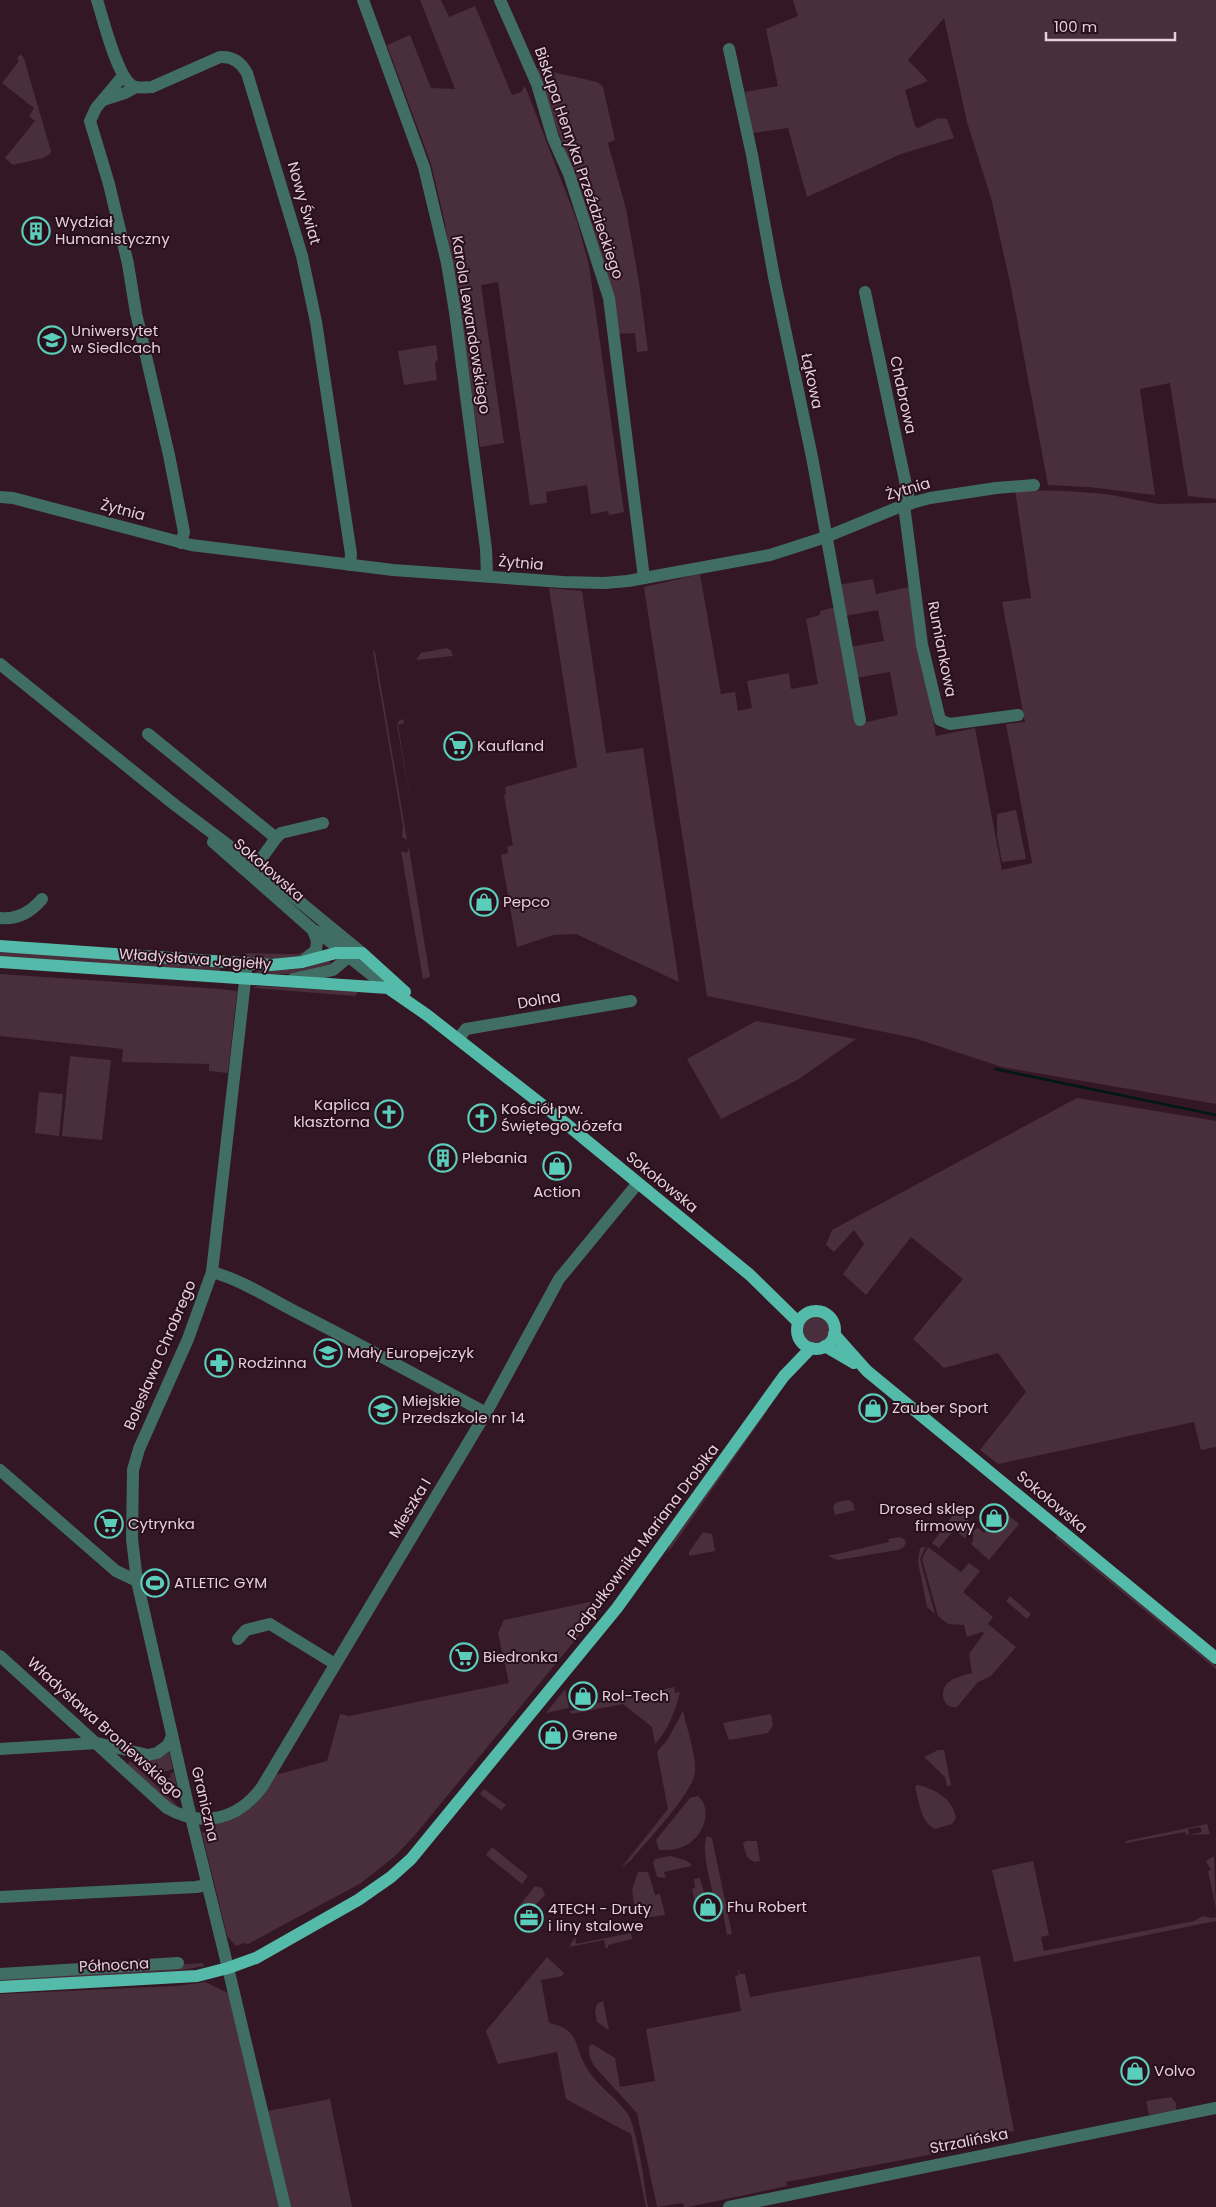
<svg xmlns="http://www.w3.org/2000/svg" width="1216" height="2207" viewBox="0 0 1216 2207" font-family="Poppins,sans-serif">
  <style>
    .green { fill: #492f3b }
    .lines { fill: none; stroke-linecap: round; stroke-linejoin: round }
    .stream { stroke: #001814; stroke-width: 2.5 }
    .minor { stroke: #406e65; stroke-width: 12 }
    .major { stroke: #54baa9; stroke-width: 12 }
    .labels { text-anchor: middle; stroke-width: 4; stroke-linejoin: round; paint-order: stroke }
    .street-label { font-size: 15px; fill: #e4d0d8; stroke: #290e1b }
    .poi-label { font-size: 15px; fill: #e4d0d8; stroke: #290e1b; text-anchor: start }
  </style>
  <rect width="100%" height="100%" fill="#341724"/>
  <!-- green -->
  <g class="green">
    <path d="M420,0H441L449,17L475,6L512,95L521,92L525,86L577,221L589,265L624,512L609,515L608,511L591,514L587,485L546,492L547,503L530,505L498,282L481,285L504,443L480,447L445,223L431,164L387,45L410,35L431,88L455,89Z"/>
    <path d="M793,0H1216V499L1188,496L1170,383L1140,389L1155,495L1088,487L1048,485L1010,282L991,198L967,122L944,18L908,60L928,81L905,90L915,126L918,128L938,118L947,119L954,138L901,154L807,197L788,128L753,133L745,92L778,86L766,29L798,16Z"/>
    <path d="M21,54L24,59L51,151L50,154L43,158L13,165L5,158L35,121L29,116L34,108L2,83L19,61L17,58Z"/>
    <path d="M535,68L597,82L603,87L615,140L608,143L626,209L639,282L648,351L637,352L635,333L616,334L581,194Z"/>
    <path d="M436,345L438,359L435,363L437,380L404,385L398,351Z"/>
    <path d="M1015,490L1067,491L1106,494L1158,504L1216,503V1104L1002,1067L914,1038L707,996L644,587L700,574L721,694L735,692L738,711L752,708L747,681L789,673L791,689L818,684L806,619L820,615V611L835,607L858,724L898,715L890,672L855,678L849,647L884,641L878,610L844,616L838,585L873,579L876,594L909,587L936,736L975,728L1002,870L1032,863L1006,724L1025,722L1002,602L1031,598Z"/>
    <path d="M549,588L582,591L606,753L643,748L679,982L576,934L554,935L517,947L501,855L508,853L507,847L513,845L504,795H506L505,787L577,767Z"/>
    <path d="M446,648L451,650L453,656L416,660L421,653Z"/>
    <path d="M373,651L375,652L407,840L402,837L403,826Z"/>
    <path d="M403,719L404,723L398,725L412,810L397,725L399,721Z"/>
    <path d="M1016,810L1026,859L1002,862L997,836V814Z"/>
    <path d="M409,848L430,977L423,979L401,851L407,853Z"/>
    <path d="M310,948L301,958L282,960L246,958L245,953L292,954H299Z"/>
    <path d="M0,951L220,967V972L0,957Z"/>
    <path d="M329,961L333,965L299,974H253L258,970L301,968Z"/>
    <path d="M0,974L220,989L237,991L228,1073L209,1071V1064L122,1062L123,1049L0,1036Z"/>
    <path d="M258,986L358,992L355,996L253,988Z"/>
    <path d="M756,1021L856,1039L799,1079L721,1119L687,1059Z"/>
    <path d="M70,1056L111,1060L102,1140L62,1136Z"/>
    <path d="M39,1092L63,1094L59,1136L35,1133Z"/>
    <path d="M1077,1098L1216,1121V1447L1201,1450L1194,1422L998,1464L980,1450L1026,1392L998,1353L944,1368L913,1339L963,1279L911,1237L866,1295L843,1274L864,1244L854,1230L834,1252L826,1245L832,1230Z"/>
    <circle cx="816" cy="1330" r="13"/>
    <path d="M766,1410H768L667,1554L670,1545Z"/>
    <path d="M849,1500L853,1503L855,1510L835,1515L833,1506L837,1502Z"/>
    <path d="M965,1505L970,1508L967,1536L965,1538L954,1530L939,1548L932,1543L960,1506Z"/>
    <path d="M1002,1510L1019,1524L989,1560L971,1544L973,1541V1531L978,1528L984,1533L989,1527L994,1531L1003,1521L997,1516Z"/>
    <path d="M703,1532L712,1534L715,1551L689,1556V1552Z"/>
    <path d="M1057,1535L1216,1666V1669L1055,1537Z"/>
    <path d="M899,1537L904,1539L906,1542L904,1547L898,1550L838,1560L828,1556L889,1542L888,1539Z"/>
    <path d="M926,1546L920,1559L935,1614L927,1607L918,1562L920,1548Z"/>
    <path d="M928,1547L961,1572L969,1563L980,1571L963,1592L993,1617L988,1624L1016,1647L991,1676L978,1682L957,1707C943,1710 938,1690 949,1682C955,1677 965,1675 972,1673L969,1654L984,1633L982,1632L967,1637L964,1625L948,1624L938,1616L922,1559Z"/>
    <path d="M1010,1596L1031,1614L1027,1619L1006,1601Z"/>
    <path d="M594,1601L604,1605L415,1835L395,1856L361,1883L248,1944L244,1943L236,1946L227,1936L202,1833L209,1828L210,1825C248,1815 255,1810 275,1775L327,1761L340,1714L349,1716L509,1683L498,1633L504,1620Z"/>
    <path d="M674,1687L675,1693L680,1692C675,1711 669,1729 655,1744L652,1727L623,1704L571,1714L570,1711L584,1708L583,1706Z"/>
    <path d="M565,1689L569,1708L546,1713Z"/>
    <path d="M683,1711C687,1730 696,1753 695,1772C693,1793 646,1842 631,1860L621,1868L668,1809L657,1752L668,1739Z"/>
    <path d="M771,1714L773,1725L768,1733L729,1740L723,1723Z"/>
    <path d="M938,1750H944L951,1785L947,1786L945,1777L924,1757Z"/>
    <path d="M169,1752L173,1769L160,1773L161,1776L155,1779L133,1758C145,1761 159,1759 169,1752Z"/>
    <path d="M130,1761L177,1805L170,1804L127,1765Z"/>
    <path d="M174,1772L177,1788L170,1793L157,1781L162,1778L164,1780L171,1777L170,1774Z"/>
    <path d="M918,1785C935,1789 953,1799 956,1818L952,1824L935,1829C920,1822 919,1800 915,1786Z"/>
    <path d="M484,1789L506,1805L501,1810L480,1794Z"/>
    <path d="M698,1796C715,1811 701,1841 682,1847C675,1850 666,1850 659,1850L656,1840L690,1798Z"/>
    <path d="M1207,1824L1210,1834L1190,1835L1202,1832L1200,1827L1188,1829L1189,1834L1186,1835L1185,1832L1126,1843V1841Z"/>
    <path d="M707,1836L712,1838L732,1934L727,1935L721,1901L715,1902C712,1888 700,1848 707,1836Z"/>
    <path d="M746,1841H757L760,1861L754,1862L747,1857L743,1844Z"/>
    <path d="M492,1847L528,1876L522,1884L486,1855Z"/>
    <path d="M670,1856L685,1860L691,1864V1866L664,1872L666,1878L657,1877L653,1862L655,1859Z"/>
    <path d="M1214,1856L1216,1909L1208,1871L1211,1870L1206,1861Z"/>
    <path d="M1033,1861L1049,1935L1041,1937L1044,1951L1194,1921L1203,1916L1211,1918L1216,1917V1921L1014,1962L992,1870Z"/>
    <path d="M638,1872H648L655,1895L660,1894L665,1915L644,1918L642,1912L635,1911L632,1890Z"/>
    <path d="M700,1878L707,1904L696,1906L692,1889L695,1888L694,1879Z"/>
    <path d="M535,1886L542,1888L545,1895L526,1915L520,1912L519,1906Z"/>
    <path d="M631,1933L632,1939L608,1945V1948H606L604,1940L569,1947L575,1937L576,1944Z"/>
    <path d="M980,1956L1014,2131L1006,2132L997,2142L786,2182L787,2186L688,2207H684L683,2203L657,2207L637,2113L595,2067C591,2061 587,2051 590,2045L592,2044L615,2058L620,2087L655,2081L646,2029L741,2011L735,1976L739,1975L738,1970H739L740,1974H745L750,1997Z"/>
    <path d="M547,1957L564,1973L562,1976L541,1980L549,2023C581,2030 573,2045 586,2067C596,2085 616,2097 627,2113C637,2126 645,2188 648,2207H646L631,2134L566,2099L557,2052L498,2064L486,2031Z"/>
    <path d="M203,1963L204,1966L183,1970L0,1983V1977Z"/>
    <path d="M205,1982L228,1993L281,2207H0V1994L176,1986Z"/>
    <path d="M603,2001L609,2030L597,2022L595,2011L597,2004Z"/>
    <path d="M1171,2097L1176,2103V2110L1149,2115L1146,2101Z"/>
    <path d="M330,2099L352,2207H291L268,2111Z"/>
  </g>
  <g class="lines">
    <!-- stream -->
    <path class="stream" d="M995,1069L1216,1115"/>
    <!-- minor -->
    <g class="minor">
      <path d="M97,0C103,18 117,78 133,86C139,89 146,87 152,87L220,57C232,56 241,62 247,73L302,256L316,322L351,554L350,565"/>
      <path d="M363,0L424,167L447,263L455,312L486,549L487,576"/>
      <path d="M500,0L537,84L553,138L569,174L609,298L644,578"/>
      <path d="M729,49L752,155L774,277L812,457L860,720"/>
      <path d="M122,77L96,108L90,121L109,184L128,264L136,313L169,455L184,532L181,543"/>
      <path d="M103,100L125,93L136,87"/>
      <path d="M865,292L910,504"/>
      <path d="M0,497L13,498L191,545L393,570L563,582L604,583L628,581L770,555L826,537L904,505L930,498L996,488L1034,485"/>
      <path d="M904,505L922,645L940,720L950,724L1018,715"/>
      <path d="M0,664L175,805L256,866L362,953"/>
      <path d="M148,734L276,838L256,866"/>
      <path d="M276,838L281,833L323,823"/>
      <path d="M213,842L313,930L318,932L388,988"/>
      <path d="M0,918C18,920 31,912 42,899"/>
      <path d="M302,962L316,950L317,941L313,930"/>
      <path d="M247,963L212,1272L188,1339L139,1449L133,1470L132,1539L137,1581L188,1805L228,1968L285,2207"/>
      <path d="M293,979L333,970L345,960L346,947"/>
      <path d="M458,1039L466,1029L631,1001"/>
      <path d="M212,1272C245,1281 273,1301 304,1316C365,1347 425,1380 486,1413"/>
      <path d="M0,1470L116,1571L137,1581"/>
      <path d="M238,1639L246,1630L270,1624L335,1664"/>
      <path d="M0,1656L167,1808C202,1828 238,1820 262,1787L486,1413L559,1279L638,1183"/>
      <path d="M0,1749L97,1743L148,1755L157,1753L168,1745L172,1736"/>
      <path d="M0,1897L196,1887L207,1885"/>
      <path d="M0,1974L178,1963"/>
      <path d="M729,2207L1216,2108"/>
    </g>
    <!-- major -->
    <g class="major">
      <path d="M0,946L271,965L302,962L336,953H362L405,992"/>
      <path d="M0,962L388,988L427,1015L559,1118L750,1275L798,1322"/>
      <circle cx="816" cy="1330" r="19"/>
      <path d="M834,1334L867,1371L1216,1658"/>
      <path d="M825,1346L854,1363"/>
      <path d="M0,1987L197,1976L228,1968L256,1958L358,1900L391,1877L411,1859L617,1608L784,1376L811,1348"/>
    </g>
  </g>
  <!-- icons -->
  <defs>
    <g id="building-ring" transform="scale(1.4375)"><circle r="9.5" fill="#290e1b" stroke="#5bcebb" stroke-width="1.5"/><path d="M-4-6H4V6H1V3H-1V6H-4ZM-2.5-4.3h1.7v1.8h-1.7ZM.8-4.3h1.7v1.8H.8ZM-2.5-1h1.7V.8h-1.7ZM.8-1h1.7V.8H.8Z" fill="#5bcebb"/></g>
    <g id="university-ring" transform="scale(1.4375)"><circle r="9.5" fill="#290e1b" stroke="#5bcebb" stroke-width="1.5"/><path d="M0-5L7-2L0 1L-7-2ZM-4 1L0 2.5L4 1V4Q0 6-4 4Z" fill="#5bcebb"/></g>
    <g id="supermarket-ring" transform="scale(1.4375)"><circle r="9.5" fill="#290e1b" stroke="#5bcebb" stroke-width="1.5"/><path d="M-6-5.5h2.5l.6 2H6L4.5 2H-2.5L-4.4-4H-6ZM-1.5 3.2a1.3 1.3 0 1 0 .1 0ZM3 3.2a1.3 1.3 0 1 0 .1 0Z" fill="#5bcebb"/></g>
    <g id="shop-ring" transform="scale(1.4375)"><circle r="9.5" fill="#290e1b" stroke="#5bcebb" stroke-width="1.5"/><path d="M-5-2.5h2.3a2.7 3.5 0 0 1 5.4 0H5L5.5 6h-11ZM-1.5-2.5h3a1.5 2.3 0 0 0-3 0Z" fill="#5bcebb"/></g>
    <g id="church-ring" transform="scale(1.4375)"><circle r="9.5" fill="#290e1b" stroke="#5bcebb" stroke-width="1.5"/><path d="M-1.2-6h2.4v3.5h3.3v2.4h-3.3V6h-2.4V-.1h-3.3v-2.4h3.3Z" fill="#5bcebb"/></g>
    <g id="school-ring" transform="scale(1.4375)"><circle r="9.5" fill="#290e1b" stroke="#5bcebb" stroke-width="1.5"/><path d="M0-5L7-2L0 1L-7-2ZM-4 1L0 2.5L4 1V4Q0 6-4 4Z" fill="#5bcebb"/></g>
    <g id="pharmacy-ring" transform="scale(1.4375)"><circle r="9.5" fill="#290e1b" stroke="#5bcebb" stroke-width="1.5"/><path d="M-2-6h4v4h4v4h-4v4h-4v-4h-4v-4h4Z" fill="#5bcebb"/></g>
    <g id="stadium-ring" transform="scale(1.4375)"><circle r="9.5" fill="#290e1b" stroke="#5bcebb" stroke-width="1.5"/><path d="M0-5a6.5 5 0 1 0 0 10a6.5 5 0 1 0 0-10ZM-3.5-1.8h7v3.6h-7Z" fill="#5bcebb"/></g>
    <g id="office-ring" transform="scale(1.4375)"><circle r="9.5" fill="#290e1b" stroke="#5bcebb" stroke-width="1.5"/><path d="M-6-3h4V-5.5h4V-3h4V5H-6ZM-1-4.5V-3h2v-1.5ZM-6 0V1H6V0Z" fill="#5bcebb"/></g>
  </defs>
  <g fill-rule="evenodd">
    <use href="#building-ring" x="36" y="231"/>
    <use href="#university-ring" x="52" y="340"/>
    <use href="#supermarket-ring" x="458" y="746"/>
    <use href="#shop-ring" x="484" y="902"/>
    <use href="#church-ring" x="389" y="1114"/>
    <use href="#church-ring" x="482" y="1118"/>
    <use href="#building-ring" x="443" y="1158"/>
    <use href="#shop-ring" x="557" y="1166"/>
    <use href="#school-ring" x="328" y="1353"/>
    <use href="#pharmacy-ring" x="219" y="1363"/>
    <use href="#shop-ring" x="873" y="1408"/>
    <use href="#school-ring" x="383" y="1410"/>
    <use href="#shop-ring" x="994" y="1518"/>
    <use href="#supermarket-ring" x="109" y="1524"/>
    <use href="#stadium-ring" x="155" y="1583"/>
    <use href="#supermarket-ring" x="464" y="1657"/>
    <use href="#shop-ring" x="583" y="1696"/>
    <use href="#shop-ring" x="553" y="1735"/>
    <use href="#shop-ring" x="708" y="1907"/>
    <use href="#office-ring" x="529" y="1918"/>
    <use href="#shop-ring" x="1135" y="2071"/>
  </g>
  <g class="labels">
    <!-- street labels -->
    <g class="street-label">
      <text transform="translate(579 163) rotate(71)" y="5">Biskupa Henryka Przeździeckiego</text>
      <text transform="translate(304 203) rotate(74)" y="5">Nowy Świat</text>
      <text transform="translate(471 325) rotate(81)" y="5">Karola Lewandowskiego</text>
      <text transform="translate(812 381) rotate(78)" y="5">Łąkowa</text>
      <text transform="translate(903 395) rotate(78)" y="5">Chabrowa</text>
      <text transform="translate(908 489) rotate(-16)" y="5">Żytnia</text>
      <text transform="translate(123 510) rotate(15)" y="5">Żytnia</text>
      <text transform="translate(521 563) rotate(5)" y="5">Żytnia</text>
      <text transform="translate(942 649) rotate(79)" y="5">Rumiankowa</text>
      <text transform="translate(269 870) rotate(41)" y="5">Sokołowska</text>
      <text transform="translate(195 959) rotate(4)" y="5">Władysława Jagiełły</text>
      <text transform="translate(539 1000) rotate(-10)" y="5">Dolna</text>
      <text transform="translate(662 1182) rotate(39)" y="5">Sokołowska</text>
      <text transform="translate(160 1355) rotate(-67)" y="5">Bolesława Chrobrego</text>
      <text transform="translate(1052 1502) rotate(40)" y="5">Sokołowska</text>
      <text transform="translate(410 1508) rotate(-59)" y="5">Mieszka I</text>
      <text transform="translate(643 1542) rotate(-53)" y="5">Podpułkownika Mariana Drobika</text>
      <text transform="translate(105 1728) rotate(42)" y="5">Władysława Broniewskiego</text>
      <text transform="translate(205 1804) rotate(77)" y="5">Graniczna</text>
      <text transform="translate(114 1965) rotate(-3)" y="5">Północna</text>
      <text transform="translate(969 2141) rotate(-11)" y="5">Strzalińska</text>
    </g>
    <!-- poi labels -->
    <g class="poi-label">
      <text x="55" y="227">Wydział<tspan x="55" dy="17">Humanistyczny</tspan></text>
      <text x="71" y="336">Uniwersytet<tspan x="71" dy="17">w Siedlcach</tspan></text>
      <text x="477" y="751">Kaufland</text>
      <text x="503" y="907">Pepco</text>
      <text x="370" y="1110" text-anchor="end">Kaplica<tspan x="370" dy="17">klasztorna</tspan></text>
      <text x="501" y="1114">Kościół pw.<tspan x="501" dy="17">Świętego Józefa</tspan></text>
      <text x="462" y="1163">Plebania</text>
      <text x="557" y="1197" text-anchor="middle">Action</text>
      <text x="347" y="1358">Mały Europejczyk</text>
      <text x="238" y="1368">Rodzinna</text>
      <text x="402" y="1406">Miejskie<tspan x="402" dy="17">Przedszkole nr 14</tspan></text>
      <text x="892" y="1413">Zauber Sport</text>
      <text x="975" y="1514" text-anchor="end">Drosed sklep<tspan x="975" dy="17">firmowy</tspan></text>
      <text x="128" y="1529">Cytrynka</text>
      <text x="174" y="1588">ATLETIC GYM</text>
      <text x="483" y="1662">Biedronka</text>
      <text x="602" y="1701">Rol-Tech</text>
      <text x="572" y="1740">Grene</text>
      <text x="727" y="1912">Fhu Robert</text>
      <text x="548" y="1914">4TECH - Druty<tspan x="548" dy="17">i liny stalowe</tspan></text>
      <text x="1154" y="2076">Volvo</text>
    </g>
  </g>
  <!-- scale -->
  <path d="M1046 32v8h129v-8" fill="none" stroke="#e4d0d8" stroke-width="2.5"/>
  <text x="1054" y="32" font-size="15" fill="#e4d0d8" stroke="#290e1b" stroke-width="4" paint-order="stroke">100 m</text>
</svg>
